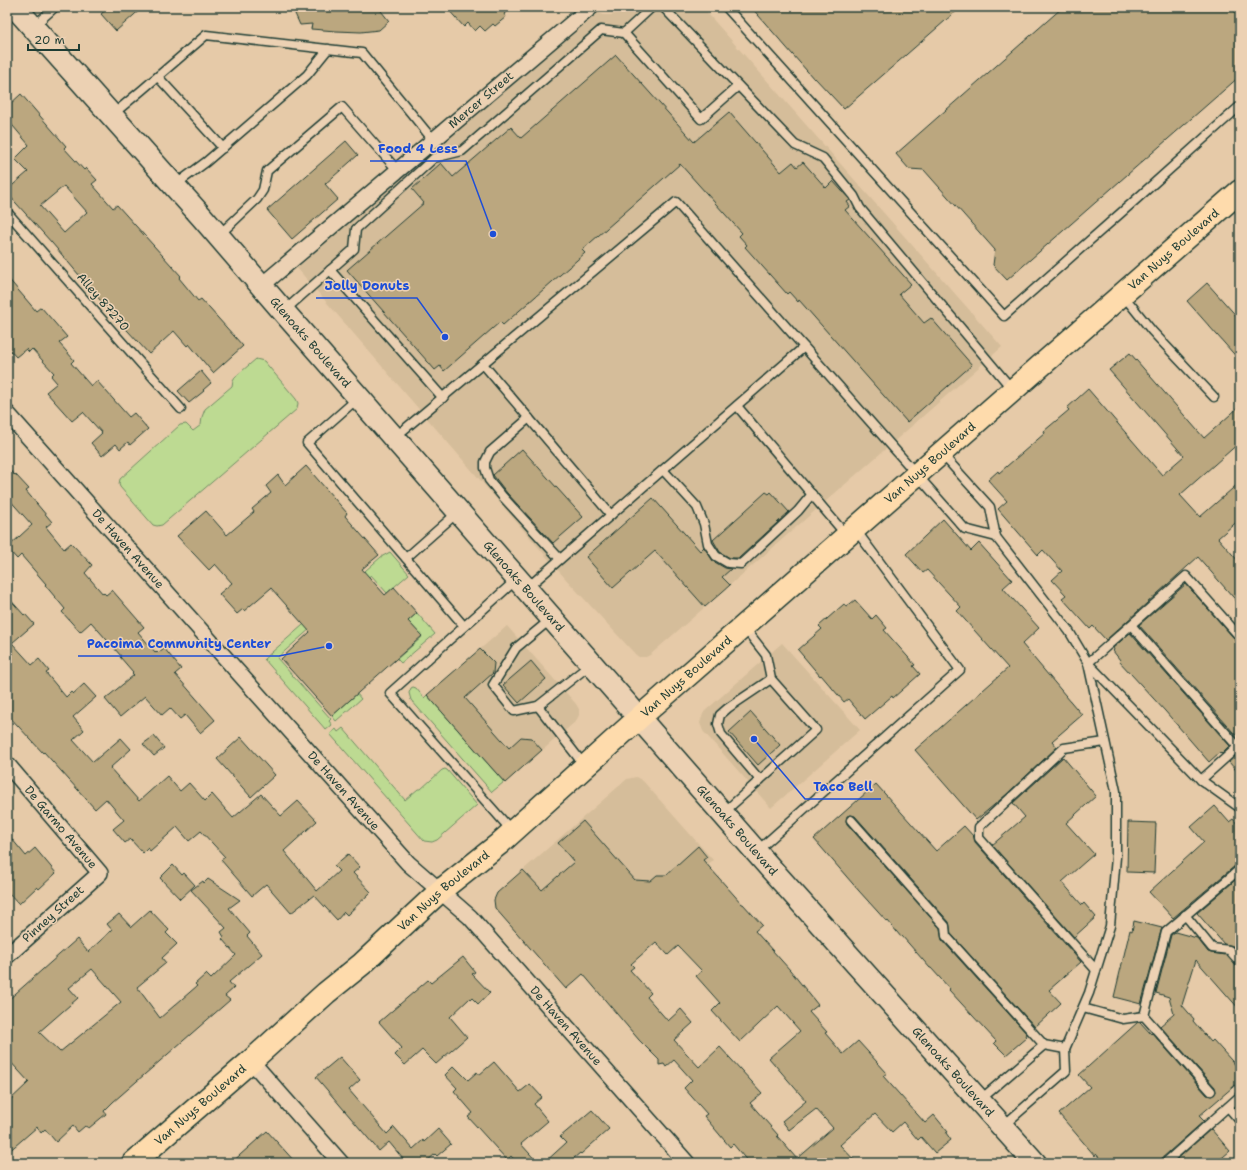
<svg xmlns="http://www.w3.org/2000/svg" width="1247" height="1170" viewBox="0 0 1247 1170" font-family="'Shantell Sans',sans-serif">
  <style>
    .built { fill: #d5bd9a }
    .green { fill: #bdda92; stroke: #6e8c63 }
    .building { fill: #bba77f; stroke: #1f3d34; fill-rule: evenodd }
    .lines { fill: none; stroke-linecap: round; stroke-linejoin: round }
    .lane-casing { stroke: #1f3d34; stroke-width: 11 }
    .street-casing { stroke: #1f3d34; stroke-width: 18 }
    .secondary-casing { stroke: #1f3d34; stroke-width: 25 }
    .primary-casing { stroke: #1f3d34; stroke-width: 25 }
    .lane { stroke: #ecd1b3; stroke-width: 8 }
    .street { stroke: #ecd1b3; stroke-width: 15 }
    .secondary { stroke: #ecd1b3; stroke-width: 22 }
    .primary { stroke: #fedbac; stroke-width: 22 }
    .labels { text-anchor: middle; stroke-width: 3; stroke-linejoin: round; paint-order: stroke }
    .street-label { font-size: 12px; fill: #1f3d34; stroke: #ecd1b3 }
    .leader { fill: none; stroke: #1d4ed8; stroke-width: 1.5 }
    .callout-dot { fill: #1d4ed8; stroke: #ecd1b3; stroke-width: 1.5 }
    .callout-label { font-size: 13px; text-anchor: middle; font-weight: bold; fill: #1d4ed8; stroke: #ecd1b3; stroke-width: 3; stroke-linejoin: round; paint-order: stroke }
  </style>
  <rect width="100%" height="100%" fill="#e6caa8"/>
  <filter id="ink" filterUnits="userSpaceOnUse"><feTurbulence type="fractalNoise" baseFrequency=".025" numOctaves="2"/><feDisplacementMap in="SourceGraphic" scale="8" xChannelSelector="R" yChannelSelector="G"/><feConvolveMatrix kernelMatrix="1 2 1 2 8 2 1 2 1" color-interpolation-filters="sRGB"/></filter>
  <g filter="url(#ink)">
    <!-- built -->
    <g class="built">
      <path d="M631,7H702L1002,347L650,655L646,657H639L636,655L564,577L297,268L592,10L604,15H611L624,12Z"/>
      <path d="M507,626L576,704L579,709V715L576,721L505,783L427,695Z"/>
      <path d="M782,643L860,730L771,808L703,731L700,723L703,714L705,711Z"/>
      <path d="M636,777L643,781L713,860L601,958L523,870L627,779Z"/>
    </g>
    <!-- green -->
    <g class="green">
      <path d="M256,359L264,361L296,399L298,403L297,409L162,525L157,526L153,525L120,487L119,484L120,479L180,425L186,424L193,431L201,425L202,417L205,409L232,386L233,380L235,377Z"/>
      <path d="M390,552L409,574L387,593L371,575L277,658L331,719L329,721L332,725L326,730L264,659L381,557Z"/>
      <path d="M417,613L435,634L401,663L397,659L422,637L408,621Z"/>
      <path d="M413,687L416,688L424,698L427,695L504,782L492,792L411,700L409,693L411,688Z"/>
      <path d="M357,694L361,699L336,721L332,716Z"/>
      <path d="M343,728L405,800L418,789H421L442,770L445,769L447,770L477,805L437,840L432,842L424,841L330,734L336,729L338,732Z"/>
    </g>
    <!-- building -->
    <g class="building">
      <path d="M109,7H143L116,31L101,14Z"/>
      <path d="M292,7H378L389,21L379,30L361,32L336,31L311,29L312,24L300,25Z"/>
      <path d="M446,7H512L504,14L506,17L495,26L493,24L485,31L480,26L475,31L468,23L464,27Z"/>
      <path d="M751,7H961L844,109L815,78L814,79Z"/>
      <path d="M1063,7H1233L1240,15V76L1007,280L993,265L995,250L924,170L909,169L896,154Z"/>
      <path d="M616,55L694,142L729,112L781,172L793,162L797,167L803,162L826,188L833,181L850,200L847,202L850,206L845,210L911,284L899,294L924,323L931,318L972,365L907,422L799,300L798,302L789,292L787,294L745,247L747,245L739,236L742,233L680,164L582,250L585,253L503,325L500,322L444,371L440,366L435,370L347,270L424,203L412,189L441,163L453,177L511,127L521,138Z"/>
      <path d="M21,94L66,146L64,148L84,170L86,168L97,180L92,184L113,208L117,205L181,276L179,278L198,301L201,299L243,346L213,373L189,344L187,346L174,331L149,354L106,307L52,243L7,193V190L28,172L15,159L29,145L7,119V107ZM64,186L87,212L64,233L40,206Z"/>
      <path d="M346,141L358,155L325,184L338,199L292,239L267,210Z"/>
      <path d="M7,277L36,311L41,307L67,337L59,343L74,360L71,363L91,386L97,381L129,417L134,413L148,429L130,445L128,442L120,449L116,444L102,456L91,443L102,433L83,412L72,421L46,392L57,383L51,376L54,373L32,349L29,352L26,349L16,357L7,347Z"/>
      <path d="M1207,283L1240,320V361L1187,301Z"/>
      <path d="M1130,353L1204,438L1240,406V442L1180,495L1200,517L1240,482V519L1218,538L1240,563V605L1198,557L1106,640L1093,626L1090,629L1062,598L1066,595L1052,580L1062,571L1043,550L1038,555L998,509L1007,501L988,480L998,471L999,473L1045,433L1044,431L1069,410L1067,408L1088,389L1162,475L1184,456L1109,370Z"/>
      <path d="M201,371L211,383L203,390L204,391L189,403L178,391Z"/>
      <path d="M522,449L583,517L553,543L507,493L493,475Z"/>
      <path d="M306,466L347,513L345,516L379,555L362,569L385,595L394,587L417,613L408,621L422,636L332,716L281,659L310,632L271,588L244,611L243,609L237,614L219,594L232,583L215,564L209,570L177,536L206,511L227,535L254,512L252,509L271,493L266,486L278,475L285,485Z"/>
      <path d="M7,467L14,475L15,474L29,489L26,491L52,522L46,527L64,549L71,543L92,565L85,573L103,594L104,593L106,595L112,590L144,627L138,632L155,652L156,651L158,653L164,648L181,669L175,674L215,720L200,733L185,715L180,719L170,708L162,715L145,696L120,717L105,699L134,675L132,673L133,672L120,657L121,656L91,622L80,632L62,612L65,609L45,585L46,584L21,555L17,559L7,548L32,525L7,497Z"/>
      <path d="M766,492L769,494L771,492L789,512L739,558H730L720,552L713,540Z"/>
      <path d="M653,498L700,551L704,547L713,561L725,568L731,569L722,577L730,585L705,607L655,551L613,588L586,557Z"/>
      <path d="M943,519L971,551L979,543L1012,580L1003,588L1039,628L1022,644L1082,715L1052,741L1057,747L1006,795L976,820L915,750L1008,668L957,611L961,607L927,570L923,573L906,554Z"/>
      <path d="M1186,584L1240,645V740L1139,625Z"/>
      <path d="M7,596L24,615L25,614L34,624L12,643L32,665L39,659L49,671L46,673L66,697L71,692L73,694L84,684L96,697L73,717L84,730L73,740L93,762L121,738L131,749L110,768L139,801L167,776L180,791L189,783L205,801L212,794L233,818L261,794L281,816L298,801L317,821L284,851L317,891L339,871L334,866L348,854L360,867L353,873L371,892L347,915L344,912L337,920L314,895L291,913L266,884L252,896L221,860L225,857L201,831L189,841L177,827L150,851L148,848L143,853L130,839L125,843L113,829L124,820L106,799L95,809L44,752L43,753L7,714Z"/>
      <path d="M855,600L872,619L876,615L887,628L884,630L915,665L913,666L920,674L893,698L892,696L865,719L848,699L844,702L821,675L820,676L798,650L822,629L819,626L844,604L846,607Z"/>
      <path d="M1130,633L1230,746L1222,754L1220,752L1209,762L1165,711L1119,661L1120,660L1113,651L1114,650L1113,648Z"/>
      <path d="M480,649L494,663L493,673L465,698L509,748L521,737L531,738L542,750L505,783L427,695Z"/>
      <path d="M531,661L546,679L519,703L503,685Z"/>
      <path d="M751,712L780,745L758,765L729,732Z"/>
      <path d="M154,736L164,748L154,756L143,744Z"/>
      <path d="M241,737L275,775L251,797L217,759Z"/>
      <path d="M1240,752V775L1229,762Z"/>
      <path d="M1063,757L1096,796L1066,823L1094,854L1062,882L1082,905L1084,903L1096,917L1074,937L992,845L1025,817L1013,803Z"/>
      <path d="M876,784L936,851L964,826L974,837L975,842L1081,962L1049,990L1061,1003L1035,1027L951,934L949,922L855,816L850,815L847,816L846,821L847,824L940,928L942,940L1027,1034L1026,1036L1027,1037L1006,1055L994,1043L996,1041L949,990L950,989L931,968H930L902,936L901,937L888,921L887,922L859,891L814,839Z"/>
      <path d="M1215,806L1229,822L1233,819L1240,827V864L1236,865L1173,918L1149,892L1204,842L1191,827Z"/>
      <path d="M583,821L635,880L650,881L657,875H666L698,846L707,857L703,860L742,904H743L762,925L755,931L790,970L818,1005L809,1012L827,1032L825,1033L843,1054L858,1041L887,1073L883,1076L925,1123L934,1115L948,1132L946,1133L951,1140L935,1153L921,1137L918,1140L903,1122L892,1132L875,1114L840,1145L857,1163H749L733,1144L730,1147L704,1116L707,1114L684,1088L692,1080L674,1060L666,1067L664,1064L659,1065V1060L639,1040L583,974L566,989L495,908L494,900L497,893L523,870L542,890L574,862L558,843ZM656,942L668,955L678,946L702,971L696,976L720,1003L712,1011L740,1042L778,1006L800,1031L769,1058L806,1101L782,1121L789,1130L816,1109L833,1128L797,1159L777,1136L778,1135L750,1103L762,1093L720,1047L699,1067L674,1040L693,1023L681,1009L668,1021L647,997L651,993L630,970L634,967L631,964Z"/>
      <path d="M1128,822L1156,823L1154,873L1127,872Z"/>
      <path d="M7,833L26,856L35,848L56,873L39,889L37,887L19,904L7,891Z"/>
      <path d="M173,865L182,875L184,873L195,885L180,899L160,878Z"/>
      <path d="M1240,876V954L1233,946L1224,944L1197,913Z"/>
      <path d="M208,879L240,900L229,908L250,933L247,936L262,954L229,982L234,988L225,996L230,1000L113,1102L104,1111L106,1114L89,1128L85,1126L78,1132L73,1126L56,1142L45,1129L41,1133L37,1127L7,1153V1103L29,1082L7,1058V1001L77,939L88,952L112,930L107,924L119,914L131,927L150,910L169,930L166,933L177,944L162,958L166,963L137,987L160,1018L197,986L195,984L206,974L211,979L236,955L222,939L224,937L221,932L226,928L191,890L203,881L204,883ZM92,969L121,1002L60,1052L39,1032L78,998L69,988Z"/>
      <path d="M1134,921L1162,928L1161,931L1141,1004L1114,997L1130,930L1132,931Z"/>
      <path d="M1175,932L1197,938L1208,952L1211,953L1226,955L1236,966L1240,967V1010L1196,960L1182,1005L1194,1019L1193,1021L1211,1042L1213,1040L1240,1070V1081L1199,1116L1204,1121L1161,1159L1160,1163H1104L1096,1154L1095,1156L1059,1114L1090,1087L1079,1075L1138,1022H1140L1151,1034L1152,1033L1207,1095L1212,1096L1216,1092L1215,1087L1160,1026L1174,1014L1169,997L1156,993L1171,935Z"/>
      <path d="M463,957L475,972L472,974L490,993L478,1004L472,998L471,999L470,998L450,1017L467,1037L436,1064L422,1050L405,1065L395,1055L402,1048L379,1022L428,980L431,983Z"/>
      <path d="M340,1057L360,1080L349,1090L387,1134L394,1127L413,1149L423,1140L424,1142L438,1129L451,1144L437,1156L435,1154L425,1163H398L403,1159L389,1142L379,1151L316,1077Z"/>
      <path d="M494,1062L520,1092L530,1084L542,1097L534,1104L548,1121L521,1144L538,1163H517L511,1156L507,1160L468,1117L473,1113L454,1091L457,1088L445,1075L454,1066L468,1080L477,1072L479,1075Z"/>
      <path d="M592,1110L609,1129L581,1154L580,1153L568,1163H544L566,1143L560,1137Z"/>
      <path d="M1211,1129L1230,1151L1216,1163H1173Z"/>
      <path d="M267,1131L296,1163H231Z"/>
    </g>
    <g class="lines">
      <!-- lane casing -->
      <g class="lane-casing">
        <g id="lane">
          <path d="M663,7L795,145L823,158L854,196L860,208L1012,389"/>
          <path d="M726,7L1004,316L1131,204L1240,106"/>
          <path d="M34,26L55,7"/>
          <path d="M624,33L701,119L738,86"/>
          <path d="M158,77L223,148"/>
          <path d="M112,115L142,90L206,35L362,53L433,140"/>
          <path d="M175,185L206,162L307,75L328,49"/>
          <path d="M7,212L181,409"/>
          <path d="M218,236L257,199L263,190L267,171L342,107L398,171"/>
          <path d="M330,270L443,398"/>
          <path d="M1123,295L1152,331L1214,397"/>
          <path d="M284,311L354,249L356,229L434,158L462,151L601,30L624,33L652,7"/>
          <path d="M483,364L611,515"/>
          <path d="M358,398L307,443L464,626"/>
          <path d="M737,406L846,535"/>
          <path d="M529,418L490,452L485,462V468L489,480L503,497L560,559"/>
          <path d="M394,438L676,202L965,529L996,537"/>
          <path d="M942,454L990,507L996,537L1069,631L1088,663L1201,780L1240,808"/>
          <path d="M663,470L697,507L704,524L708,544L716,556L728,563L741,564L798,511L812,494"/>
          <path d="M406,558L458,512"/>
          <path d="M527,588L804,347"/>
          <path d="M551,619L516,648L493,685L514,711L538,706L591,664"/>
          <path d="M1131,625L1238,747"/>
          <path d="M1088,663L1186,576L1240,637"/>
          <path d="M538,706L584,765"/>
          <path d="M760,780L721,734L718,724L720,715L728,708L771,679"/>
          <path d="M1201,780L1240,745"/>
          <path d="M723,813L816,730L771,679L766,655L744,627"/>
          <path d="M851,820L945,926L946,936L1044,1045L1065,1049"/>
          <path d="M512,831L390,693L517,579"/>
          <path d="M756,852L960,670L855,529"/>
          <path d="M1185,915L1212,948L1229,950L1240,962"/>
          <path d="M1096,970L979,838V827L1064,748L1105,742"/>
          <path d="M1083,1008L1123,1019L1144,1016L1211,1091"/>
          <path d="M1144,1016L1166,932L1240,869"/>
          <path d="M980,1100L1044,1045"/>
          <path d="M1228,1107L1240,1121"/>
          <path d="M1003,1126L1066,1071L1065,1049L1089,993L1110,926L1116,857V791L1088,663"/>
          <path d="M1165,1163L1240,1096"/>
        </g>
      </g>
      <!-- street casing -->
      <g class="street-casing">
        <g id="street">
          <path id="s1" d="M261,286L591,7"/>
          <path id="s2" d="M7,413L408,863L470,917L687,1163"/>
          <path id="s3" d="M7,764L100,873L7,956"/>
          <path d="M251,1061L341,1163"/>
        </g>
      </g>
      <!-- secondary casing -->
      <g class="secondary-casing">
        <g id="secondary">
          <path id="s4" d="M15,7L202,217L283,311L772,870L1035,1163"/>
        </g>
      </g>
      <!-- primary casing -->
      <g class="primary-casing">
        <g id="primary">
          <path id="s5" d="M133,1163L251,1061L326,993L362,964L440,891L499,844L639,718L1240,191"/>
        </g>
      </g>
      <!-- lane -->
      <use href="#lane" class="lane"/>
      <!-- street -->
      <use href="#street" class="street"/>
      <!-- secondary -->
      <use href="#secondary" class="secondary"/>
      <!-- primary -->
      <use href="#primary" class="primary"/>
    </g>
  </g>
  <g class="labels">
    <!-- street labels -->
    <g class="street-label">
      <text dy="4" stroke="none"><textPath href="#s1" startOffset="288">Mercer Street</textPath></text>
      <text dy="4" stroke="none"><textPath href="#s5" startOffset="1385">Van Nuys Boulevard</textPath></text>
      <text transform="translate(103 302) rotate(49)" y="4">Alley 87270</text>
      <text dy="4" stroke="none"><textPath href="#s4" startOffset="447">Glenoaks Boulevard</textPath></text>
      <text dy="4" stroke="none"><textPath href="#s5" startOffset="1061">Van Nuys Boulevard</textPath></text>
      <text dy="4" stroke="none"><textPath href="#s2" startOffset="182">De Haven Avenue</textPath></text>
      <text dy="4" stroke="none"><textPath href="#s4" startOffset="771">Glenoaks Boulevard</textPath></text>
      <text dy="4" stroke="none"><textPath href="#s5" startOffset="737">Van Nuys Boulevard</textPath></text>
      <text dy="4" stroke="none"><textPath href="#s2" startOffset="506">De Haven Avenue</textPath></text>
      <text dy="4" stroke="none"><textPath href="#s3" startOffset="83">De Garmo Avenue</textPath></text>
      <text dy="4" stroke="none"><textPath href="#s4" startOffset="1095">Glenoaks Boulevard</textPath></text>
      <text dy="4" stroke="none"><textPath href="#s5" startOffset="413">Van Nuys Boulevard</textPath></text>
      <text transform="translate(53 914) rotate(-42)" y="4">Pinney Street</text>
      <text dy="4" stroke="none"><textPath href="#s2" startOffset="830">De Haven Avenue</textPath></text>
      <text dy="4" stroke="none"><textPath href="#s4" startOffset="1419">Glenoaks Boulevard</textPath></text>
      <text dy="4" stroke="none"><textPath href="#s5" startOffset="89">Van Nuys Boulevard</textPath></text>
    </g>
  </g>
  <!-- callouts -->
  <path class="leader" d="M493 234L466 161H370M445 337L417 298H316M329 646L279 656H78M754 739L805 799H881"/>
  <g class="callout-dot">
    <circle cx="493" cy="234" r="4"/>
    <circle cx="445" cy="337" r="4"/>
    <circle cx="329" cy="646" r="4"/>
    <circle cx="754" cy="739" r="4"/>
  </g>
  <g class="callout-label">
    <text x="418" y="153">Food 4 Less</text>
    <text x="367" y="290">Jolly Donuts</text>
    <text x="179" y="648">Pacoima Community Center</text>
    <text x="843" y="791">Taco Bell</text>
  </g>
  <!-- margin -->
  <rect width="1247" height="1170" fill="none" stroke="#ecd1b3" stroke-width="24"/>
  <rect x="12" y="12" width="1223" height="1146" fill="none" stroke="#1f3d34" stroke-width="1.5" filter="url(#ink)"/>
  <!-- scale -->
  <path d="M28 44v6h51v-6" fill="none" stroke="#1f3d34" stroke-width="2"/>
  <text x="34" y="44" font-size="12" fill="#1f3d34" stroke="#ecd1b3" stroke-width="3" paint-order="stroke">20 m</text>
</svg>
